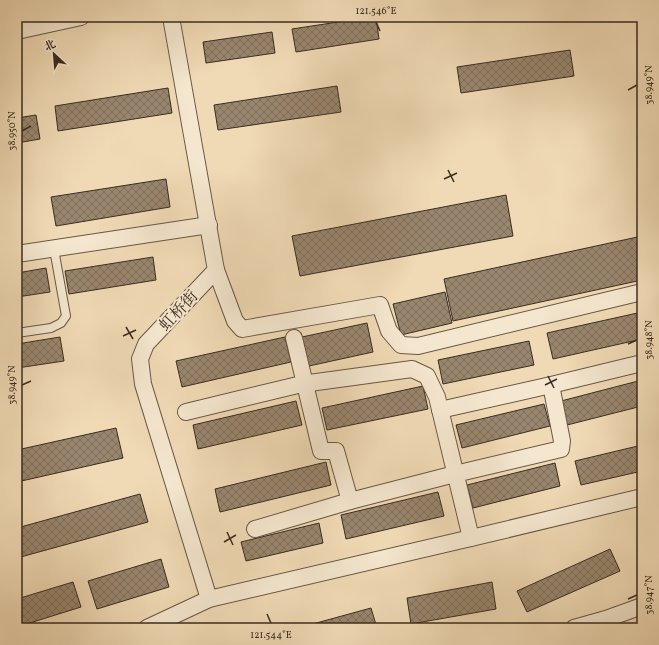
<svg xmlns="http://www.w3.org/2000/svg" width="659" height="645" viewBox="0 0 659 645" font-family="Vollkorn,'Noto Serif SC',serif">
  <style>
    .building { fill: url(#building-cross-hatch); stroke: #3a2c21 }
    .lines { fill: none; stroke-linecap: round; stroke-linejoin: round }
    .service-casing { stroke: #685846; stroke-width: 10 }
    .minor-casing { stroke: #685846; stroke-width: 18 }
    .service { stroke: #f5e7cf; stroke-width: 8 }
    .minor { stroke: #f5e7cf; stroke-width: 16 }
    .ticks { fill: none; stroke: #3a2c21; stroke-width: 1.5 }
    .labels { text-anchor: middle; stroke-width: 4; stroke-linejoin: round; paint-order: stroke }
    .street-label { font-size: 16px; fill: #3a2c21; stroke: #f5e7cf }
    .neatline { fill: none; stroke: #3a2c21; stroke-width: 1.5 }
    .ticks-label { font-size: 10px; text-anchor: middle; fill: #3a2c21 }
  </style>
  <defs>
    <pattern id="building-cross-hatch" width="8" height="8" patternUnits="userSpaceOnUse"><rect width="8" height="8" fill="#99866e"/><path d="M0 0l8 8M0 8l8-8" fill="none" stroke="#7e6e5a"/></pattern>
  </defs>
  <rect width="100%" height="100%" fill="#f0dab5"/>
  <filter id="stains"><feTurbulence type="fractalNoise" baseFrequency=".005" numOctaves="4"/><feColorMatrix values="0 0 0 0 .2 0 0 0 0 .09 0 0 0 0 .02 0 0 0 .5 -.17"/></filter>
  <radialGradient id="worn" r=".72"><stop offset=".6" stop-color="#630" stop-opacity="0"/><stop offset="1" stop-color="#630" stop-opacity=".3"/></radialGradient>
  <!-- building -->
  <g class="building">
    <path d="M371,17H376L379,39L296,52L292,29Z"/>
    <path d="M272,32L275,53L206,63L203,42Z"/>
    <path d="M570,50L574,76L461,93L457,67Z"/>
    <path d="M337,86L341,112L218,130L214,105Z"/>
    <path d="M168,88L172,113L58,131L55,106Z"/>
    <path d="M36,115L40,139L17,143V118Z"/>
    <path d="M166,179L170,207L56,226L51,197Z"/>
    <path d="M506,195L513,236L300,276L292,236Z"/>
    <path d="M642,236V280L453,321L444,279Z"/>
    <path d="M153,257L156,280L69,294L65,271Z"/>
    <path d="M46,268L50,292L17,297V273Z"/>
    <path d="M445,292L452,323L401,335L393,304Z"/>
    <path d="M642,312V339L553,359L547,333Z"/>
    <path d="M367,323L373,352L309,366L302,337Z"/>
    <path d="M60,337L64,361L17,368V344Z"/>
    <path d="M285,337L291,362L182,387L176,361Z"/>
    <path d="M529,341L534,365L443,384L438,360Z"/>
    <path d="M642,380V406L567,425L561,401Z"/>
    <path d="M423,386L428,409L327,430L322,408Z"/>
    <path d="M296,401L302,425L198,449L193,425Z"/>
    <path d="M544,404L550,426L462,448L456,425Z"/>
    <path d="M116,428L123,458L17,482V450Z"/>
    <path d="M642,445V471L581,485L575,461Z"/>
    <path d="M326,462L331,485L220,512L215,489Z"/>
    <path d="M555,463L560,486L473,508L467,485Z"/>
    <path d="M438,492L444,516L346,539L341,515Z"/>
    <path d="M140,494L148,522L17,558V528Z"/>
    <path d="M319,523L323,543L246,561L241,542Z"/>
    <path d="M610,549L620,571L527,612L517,591Z"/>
    <path d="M642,556V569L637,558Z"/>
    <path d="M161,559L169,587L97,609L88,581Z"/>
    <path d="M73,582L81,607L17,627V599Z"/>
    <path d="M492,582L496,609L411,624L407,598Z"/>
    <path d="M371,608L377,628H298Z"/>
  </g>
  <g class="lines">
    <!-- service casing -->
    <g class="service-casing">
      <path id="service" d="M17,333L51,328L61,323L66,316L54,249"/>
    </g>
    <!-- minor casing -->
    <g class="minor-casing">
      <g id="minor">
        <path d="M171,17L216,270L146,344L140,359L143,384L209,599"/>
        <path d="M17,31L81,17"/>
        <path d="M17,254L209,225"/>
        <path d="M216,270L235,321L242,329L380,305L389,331L401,345L418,346L642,292"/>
        <path d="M294,338L321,451H336L350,501"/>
        <path d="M440,410L551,385L642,363"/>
        <path d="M186,412L302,384L412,369L427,376L437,397L471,538"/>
        <path d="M255,529L350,501L455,474L561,449L562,441L551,385"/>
        <path d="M147,628L209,599L471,538L642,497"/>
        <path d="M574,628L606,619L642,606"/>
      </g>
    </g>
    <!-- service -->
    <use href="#service" class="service"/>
    <!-- minor -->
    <use href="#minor" class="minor"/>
  </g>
  <!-- ticks -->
  <path class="ticks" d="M376,22L380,31M628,90L637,85M22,131L31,126M448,170L454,182M444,179L457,173M126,327L133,339M123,336L136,330M628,344L637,340M548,376L554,388M22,385L31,381M545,385L557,379M227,532L233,545M224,542L236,535M628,599L637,595M267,614L271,623"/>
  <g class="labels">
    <!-- street labels -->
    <g class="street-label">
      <text transform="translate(178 310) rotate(-47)" y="6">虹桥街</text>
    </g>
  </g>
  <!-- margin -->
  <rect width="659" height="645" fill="none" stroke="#f0dab5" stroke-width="44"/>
  <!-- north arrow -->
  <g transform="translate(54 54) rotate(334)" stroke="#f5e7cf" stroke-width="3" paint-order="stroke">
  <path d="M0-3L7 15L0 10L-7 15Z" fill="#3a2c21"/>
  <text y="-6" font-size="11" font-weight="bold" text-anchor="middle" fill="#3a2c21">北</text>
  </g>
  <rect x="22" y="22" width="615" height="601" class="neatline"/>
  <g class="ticks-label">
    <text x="376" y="14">121.546°E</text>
    <text transform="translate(648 85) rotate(-90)" y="4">38.949°N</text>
    <text transform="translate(11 131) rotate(-90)" y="4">38.950°N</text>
    <text transform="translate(648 340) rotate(-90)" y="4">38.948°N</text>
    <text transform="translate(11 385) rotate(-90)" y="4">38.949°N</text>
    <text transform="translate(648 595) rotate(-90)" y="4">38.947°N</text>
    <text x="271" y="638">121.544°E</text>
  </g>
  <rect width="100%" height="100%" filter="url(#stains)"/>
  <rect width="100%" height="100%" fill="url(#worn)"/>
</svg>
